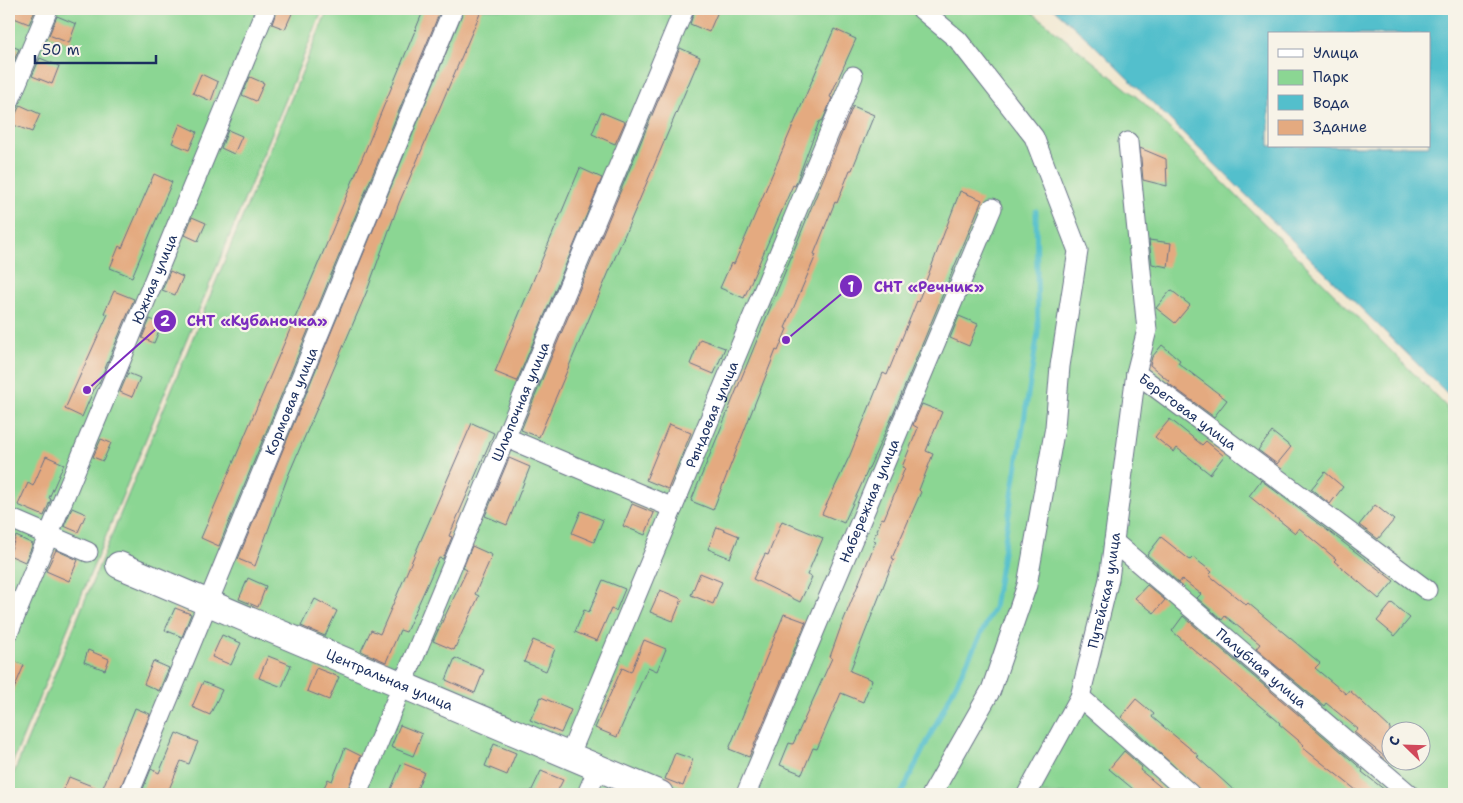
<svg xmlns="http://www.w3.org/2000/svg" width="1463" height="803" viewBox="0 0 1463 803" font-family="'Shantell Sans',sans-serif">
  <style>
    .green { fill: #8bd693; stroke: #538278; fill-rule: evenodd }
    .water { fill: #53bfcc; stroke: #377795; fill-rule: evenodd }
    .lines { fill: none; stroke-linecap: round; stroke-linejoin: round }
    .stream { stroke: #53bfcc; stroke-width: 5 }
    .building { fill: #e4aa80 }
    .street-casing { stroke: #666f86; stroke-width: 21 }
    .secondary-casing { stroke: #666f86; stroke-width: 28 }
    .street { stroke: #fff; stroke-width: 19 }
    .secondary { stroke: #fff; stroke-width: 26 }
    .labels { text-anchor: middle; stroke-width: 4.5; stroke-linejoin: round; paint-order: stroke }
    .street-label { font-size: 14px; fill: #1b2f5e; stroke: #f7f3e8 }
    .leader { fill: none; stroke: #7b2cbf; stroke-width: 2 }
    .callout-dot { fill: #7b2cbf; stroke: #f7f3e8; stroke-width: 2 }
    .mark-label { font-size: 15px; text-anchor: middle; font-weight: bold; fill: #fff }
    .callout-label { font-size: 15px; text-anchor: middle; font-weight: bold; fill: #7b2cbf; stroke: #f7f3e8; stroke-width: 4.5; stroke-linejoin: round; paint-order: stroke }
  </style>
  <rect width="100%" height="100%" fill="#f7f3e8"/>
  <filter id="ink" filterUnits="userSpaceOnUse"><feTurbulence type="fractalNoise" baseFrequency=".02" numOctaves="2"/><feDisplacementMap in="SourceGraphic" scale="10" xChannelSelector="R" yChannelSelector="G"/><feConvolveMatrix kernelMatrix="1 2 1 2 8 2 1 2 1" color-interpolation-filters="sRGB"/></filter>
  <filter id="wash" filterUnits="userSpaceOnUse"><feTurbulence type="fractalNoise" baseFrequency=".0096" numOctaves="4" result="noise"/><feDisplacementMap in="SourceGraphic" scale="20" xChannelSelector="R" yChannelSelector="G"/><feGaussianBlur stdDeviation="1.12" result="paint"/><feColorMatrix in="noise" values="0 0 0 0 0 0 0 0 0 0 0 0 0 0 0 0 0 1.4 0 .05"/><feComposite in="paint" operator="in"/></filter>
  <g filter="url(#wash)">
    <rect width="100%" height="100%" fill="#f1e7cf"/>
    <!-- green -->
    <g class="green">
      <path d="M9,9H323L9,771Z"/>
      <path d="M328,9H1028L1144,103L1446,406L1454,430V794H9V785ZM1390,730H1420V760H1390Z"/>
    </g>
    <!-- water -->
    <path class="water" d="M1054,9H1454V410L1448,394L1090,41ZM1269,34H1429V146H1269Z"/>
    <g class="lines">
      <!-- stream -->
      <path class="stream" d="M901,794L994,608L1038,333L1036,211"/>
    </g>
    <g id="blocks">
      <!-- building -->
      <g class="building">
        <path d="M9,9H36L29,24L9,16Z"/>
        <path d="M277,9H294L285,29L272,24Z"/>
        <path d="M424,9H441L219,546L201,538L327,243Z"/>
        <path d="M464,9H482L399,203L367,291L288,476L255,566L238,559Z"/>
        <path d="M695,9H719L709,32L690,24Z"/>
        <path d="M57,16L76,24L69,43L49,35Z"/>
        <path d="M834,29L856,39L830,97L832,98L823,120L819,122L795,186L793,185L744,298L720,288L731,263L734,264Z"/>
        <path d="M9,45L19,49L12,65L9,64Z"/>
        <path d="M680,48L700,57L539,437L521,430Z"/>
        <path d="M40,58L59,66L52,84L32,76Z"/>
        <path d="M201,74L218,82L211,101L193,93Z"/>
        <path d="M250,77L264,83L256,101L242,95Z"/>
        <path d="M20,105L40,114L32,132L11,124Z"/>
        <path d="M853,106L874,115L852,170H850L837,203L835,202L814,254L816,255L785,328L787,329L778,351L776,350L713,510L691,501Z"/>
        <path d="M601,112L625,122L615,144L592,134Z"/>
        <path d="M180,124L197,132L189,150L172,143Z"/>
        <path d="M228,130L242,136L234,154L221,148Z"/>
        <path d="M1140,148L1166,159L1167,186L1143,180Z"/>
        <path d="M580,168L602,178L517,381L495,372Z"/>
        <path d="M154,174L172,182L132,277L110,268L119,246L122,248Z"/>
        <path d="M960,191L982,200L892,417L844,523L822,514L850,455L883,373L887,375L917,301L918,302Z"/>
        <path d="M192,217L206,223L198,241L185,235Z"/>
        <path d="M1149,240L1171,243L1168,267L1152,264Z"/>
        <path d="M170,271L183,277L175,295L162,290Z"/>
        <path d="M1171,290L1190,305L1175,323L1156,308Z"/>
        <path d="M114,291L134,299L99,383L95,387L82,417L65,409L108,314L104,313Z"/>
        <path d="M959,316L978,324L969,346L950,338Z"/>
        <path d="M150,319L162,324L154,343L142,338Z"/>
        <path d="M700,339L725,348L714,374L690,364Z"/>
        <path d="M1162,345L1180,360L1178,363L1227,400L1214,417L1168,383L1169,381L1150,365L1152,357Z"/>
        <path d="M128,373L140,378L132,397L120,392Z"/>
        <path d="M922,404L942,412L926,451L933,454L919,490L921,492L892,558L894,559L850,671L872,680L863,702L841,693L817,749L813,748L802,774L780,765L789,743L793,744L832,658L830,657L840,629L876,541L873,540L882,518L884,519L905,468L902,467L918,428L913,425Z"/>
        <path d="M1170,419L1202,445L1206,441L1224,456L1210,474L1177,448L1174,452L1155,437Z"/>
        <path d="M472,423L494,433L449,536L452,537L443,559L439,558L406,632L400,630L386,662L361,651L371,630L380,634Z"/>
        <path d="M669,424L691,433L668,489L646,480Z"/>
        <path d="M1272,432L1291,447L1277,464L1258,450Z"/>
        <path d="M101,439L111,443L103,461L93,457Z"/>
        <path d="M46,456L64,464L49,498L51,499L44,516L18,505L28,483L33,486Z"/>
        <path d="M509,458L530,467L507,525L485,516Z"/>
        <path d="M1325,472L1343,487L1330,504L1311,489Z"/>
        <path d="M1261,480L1394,581L1379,599L1334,561L1336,559L1299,528L1295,533L1249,496Z"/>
        <path d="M632,504L654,513L645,535L623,526Z"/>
        <path d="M1375,505L1394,520L1378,539L1359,525Z"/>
        <path d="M72,508L86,514L78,532L64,526Z"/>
        <path d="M581,511L603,520L594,542L572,533Z"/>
        <path d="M782,521L823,538L807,575L812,577L800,602L753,579L765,554L768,555Z"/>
        <path d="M717,527L739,536L730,558L708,549Z"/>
        <path d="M16,536L33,544L25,562L9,555Z"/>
        <path d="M1161,537L1190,560L1193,557L1212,572L1209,575L1246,605L1248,603L1320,663L1315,668L1346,694L1349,690L1390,728V761L1354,732L1358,729L1326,703L1324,706L1256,649L1260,644L1225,616L1222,620L1197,598L1201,594L1182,579L1179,583L1147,555Z"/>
        <path d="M472,546L492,555L475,594L479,596L454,650L433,641L467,570L463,568Z"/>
        <path d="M56,550L78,560L69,581L46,571Z"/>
        <path d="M700,573L722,582L713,604L691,595Z"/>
        <path d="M248,578L266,586L258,607L239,599Z"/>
        <path d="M603,580L625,589L616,611L611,609L597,641L575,632L584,610L589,612Z"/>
        <path d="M1147,585L1165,600L1154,613L1135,598Z"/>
        <path d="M660,590L682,599L673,621L650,612Z"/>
        <path d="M315,599L337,611L325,636L301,626Z"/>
        <path d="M1392,603L1410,618L1395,636L1377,621Z"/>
        <path d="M175,608L191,614L182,637L165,630Z"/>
        <path d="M784,614L806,622L749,757L729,749Z"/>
        <path d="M1183,616L1363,770L1362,772L1390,794H1361L1302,747L1304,745L1279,724L1280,723L1172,631Z"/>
        <path d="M222,635L241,643L231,665L212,657Z"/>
        <path d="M533,640L555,649L546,671L524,662Z"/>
        <path d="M644,640L666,649L657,671L648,667L617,737L595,728L622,668L631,672Z"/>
        <path d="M88,650L109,659L105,670L84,662Z"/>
        <path d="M268,656L291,665L282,687L259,678Z"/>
        <path d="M455,658L484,670L475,693L446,680Z"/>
        <path d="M9,659L24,665L9,701Z"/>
        <path d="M153,661L169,668L159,691L144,684Z"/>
        <path d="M316,668L339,677L329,700L307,691Z"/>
        <path d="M203,682L222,690L210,715L192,707Z"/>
        <path d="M541,697L571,710L561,733L530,720Z"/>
        <path d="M1136,699L1154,714L1152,717L1199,756L1197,757L1238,794H1204L1121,717Z"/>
        <path d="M135,708L150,714L118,794H62L69,777L102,790Z"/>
        <path d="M400,725L422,734L413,756L391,747Z"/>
        <path d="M176,733L198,742L189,764L181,761L167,794H141L151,769L159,773Z"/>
        <path d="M494,744L516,753L507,775L485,766Z"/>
        <path d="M345,748L361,756L346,794H321L328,779L332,781Z"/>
        <path d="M1124,751L1142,767L1140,770L1169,794H1139L1109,769Z"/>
        <path d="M675,753L693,759L683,786L665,779Z"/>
        <path d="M402,763L424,772L415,794H389Z"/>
        <path d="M541,771L563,780L556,794H530Z"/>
      </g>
    </g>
  </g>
  <g filter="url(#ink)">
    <use href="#blocks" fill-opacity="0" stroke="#666f86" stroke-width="1"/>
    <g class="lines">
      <!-- street casing -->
      <g class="street-casing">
        <g id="street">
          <path d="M921,9L958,40L1034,137L1078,251L1060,366L1055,427L1027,585L991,690L932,794"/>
          <path d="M9,102L48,9"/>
          <path id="s1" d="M1128,142L1147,330L1136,373L1427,590"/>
          <path d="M507,438L673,508"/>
          <path d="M9,518L88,552"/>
          <path id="s2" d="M1114,542L1409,794"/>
          <path id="s3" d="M9,631L266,9"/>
          <path d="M1080,697L1190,794"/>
          <path id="s4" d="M570,754L853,76"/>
          <path id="s5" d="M129,794L453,9"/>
          <path id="s6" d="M357,794L684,9"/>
          <path d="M587,794L598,768"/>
          <path id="s7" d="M746,794L992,208"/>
          <path id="s8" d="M1027,794L1080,697L1109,579L1136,373"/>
        </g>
      </g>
      <!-- secondary casing -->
      <g class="secondary-casing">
        <g id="secondary">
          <path id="s9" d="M119,565L660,794"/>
        </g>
      </g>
      <!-- street -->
      <use href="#street" class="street"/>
      <!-- secondary -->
      <use href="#secondary" class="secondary"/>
    </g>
  </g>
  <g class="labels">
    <!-- street labels -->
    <g class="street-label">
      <text dy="5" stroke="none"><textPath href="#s3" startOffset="381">Южная улица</textPath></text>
      <text dy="5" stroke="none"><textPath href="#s5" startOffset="425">Кормовая улица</textPath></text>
      <text dy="5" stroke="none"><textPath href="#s6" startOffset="425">Шлюпочная улица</textPath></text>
      <text dy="5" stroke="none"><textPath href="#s1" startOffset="298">Береговая улица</textPath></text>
      <text dy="5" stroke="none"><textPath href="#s4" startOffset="368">Рындовая улица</textPath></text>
      <text dy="5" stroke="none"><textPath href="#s7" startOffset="318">Набережная улица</textPath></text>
      <text dy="5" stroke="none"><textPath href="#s8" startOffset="220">Путейская улица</textPath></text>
      <text dy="5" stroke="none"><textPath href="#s2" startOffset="194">Палубная улица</textPath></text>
      <text dy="5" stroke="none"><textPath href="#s9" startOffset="294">Центральная улица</textPath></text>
    </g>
  </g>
  <!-- callouts -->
  <path class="leader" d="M786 340L851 286M87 390L165 321"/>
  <g class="callout-dot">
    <circle cx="786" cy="340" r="5"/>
    <circle cx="87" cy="390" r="5"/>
    <circle cx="851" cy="286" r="12"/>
    <circle cx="165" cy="321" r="12"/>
  </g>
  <g class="mark-label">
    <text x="851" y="292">1</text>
    <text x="165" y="326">2</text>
  </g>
  <g class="callout-label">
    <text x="929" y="292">СНТ «Речник»</text>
    <text x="257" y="326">СНТ «Кубаночка»</text>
  </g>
  <!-- margin -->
  <rect width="1463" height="803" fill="none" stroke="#f7f3e8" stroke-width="30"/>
  <!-- legend -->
  <rect x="1268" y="32" width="162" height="115" fill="#f7f3e8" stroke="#9fa5b1"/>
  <rect x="1278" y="49" width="25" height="8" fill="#ffffff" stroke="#9fa5b1"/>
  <text x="1313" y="58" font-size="15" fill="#1b2f5e">Улица</text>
  <rect x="1278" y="70" width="25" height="15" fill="#8bd693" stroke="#9fa5b1"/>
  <text x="1313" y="82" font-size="15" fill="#1b2f5e">Парк</text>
  <rect x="1278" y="95" width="25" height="15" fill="#53bfcc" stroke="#9fa5b1"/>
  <text x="1313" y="108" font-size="15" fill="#1b2f5e">Вода</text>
  <rect x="1278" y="120" width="25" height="15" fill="#e4aa80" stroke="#9fa5b1"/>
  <text x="1313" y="132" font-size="15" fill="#1b2f5e">Здание</text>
  <!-- north arrow -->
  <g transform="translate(1406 746) rotate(293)"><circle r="24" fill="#f7f3e8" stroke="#9fa5b1"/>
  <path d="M0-4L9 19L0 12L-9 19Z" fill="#d1495b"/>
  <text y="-8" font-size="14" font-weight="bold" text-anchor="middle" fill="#1b2f5e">С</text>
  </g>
  <!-- scale -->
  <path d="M35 55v8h121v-8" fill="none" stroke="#1b2f5e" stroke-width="2.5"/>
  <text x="42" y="55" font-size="15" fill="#1b2f5e" stroke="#f7f3e8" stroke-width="4" paint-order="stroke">50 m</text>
</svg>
